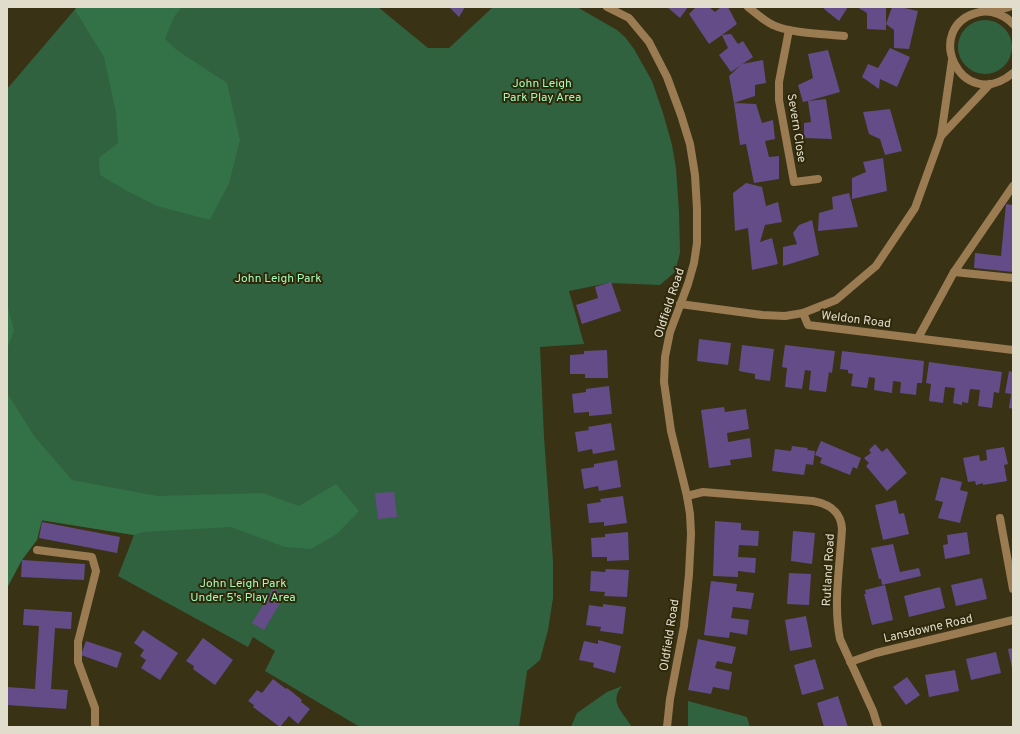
<svg xmlns="http://www.w3.org/2000/svg" width="1020" height="734" viewBox="0 0 1020 734" font-family="Overpass,sans-serif">
  <style>
    .green { fill: #30623f }
    .forest { fill: #327246 }
    .building { fill: #644c88 }
    .lines { fill: none; stroke-linecap: round; stroke-linejoin: round }
    .service { stroke: #9b7b51; stroke-width: 8 }
    .minor { stroke: #9b7b51; stroke-width: 8 }
    .tertiary { stroke: #9b7b51; stroke-width: 8 }
    .labels { text-anchor: middle; stroke-width: 4; stroke-linejoin: round; paint-order: stroke }
    .park-label { font-size: 12px; fill: #a1fcb9; stroke: #2f280a }
    .street-label { font-size: 12px; fill: #e1ddcc; stroke: #2f280a }
  </style>
  <rect width="100%" height="100%" fill="#393215"/>
  <!-- green -->
  <g class="green">
    <path d="M77,7H378L428,48H449L493,7H577L617,30L625,37L634,49L652,81L663,113L672,145L676,168L679,211L680,253L675,272L660,285L609,283L569,291L584,344L540,347L544,437L553,561V598L548,630L540,660L527,671L519,727H360L265,671L275,651L253,637L248,647L118,576L134,535L7,515V89Z"/>
    <circle cx="985" cy="47" r="27"/>
    <path d="M622,686C608,703 624,713 632,727H571L577,713L607,692Z"/>
    <path d="M688,701L747,717L750,727H688Z"/>
  </g>
  <!-- forest -->
  <g class="forest">
    <path d="M77,7H182L174,17L165,39L178,51L227,83L240,140L229,183L210,220L157,206L127,191L100,175L99,158L118,143L116,113L104,57L75,10Z"/>
    <path d="M7,303L14,331L7,349Z"/>
    <path d="M7,393L34,436L72,480L157,496L263,493L299,506L336,484L359,511L337,534L311,549L285,547L231,527L143,532L134,535L42,520L37,540L22,560L7,588Z"/>
  </g>
  <!-- building -->
  <g class="building">
    <path d="M449,7H465L459,17Z"/>
    <path d="M667,7H688L680,18Z"/>
    <path d="M696,7H709L715,12L721,7H728L737,24L722,35L731,34L738,44L743,41L753,57L731,72L719,55L728,48L722,35L709,44L689,14Z"/>
    <path d="M825,7H848L839,21L824,9Z"/>
    <path d="M857,7H886V24L892,7H900L918,11L909,49L894,48V30L886,24V30L867,29V13Z"/>
    <path d="M890,48L910,57L897,87L880,79L879,89L862,77L868,64L878,68Z"/>
    <path d="M828,50L840,92L808,101L826,99L832,139L804,138V123L811,122L808,101L803,102L798,85L813,78L808,54Z"/>
    <path d="M763,60L766,83L755,85V96L734,103L729,76L742,64Z"/>
    <path d="M734,103L756,104L762,123L773,120L775,139L765,141L769,157L779,156V179L754,183L746,144L740,145Z"/>
    <path d="M890,109L902,151L885,155L880,139L869,134L863,112Z"/>
    <path d="M883,158L887,191L852,199V178L866,172L863,162Z"/>
    <path d="M746,183L762,187L766,206L778,202L782,222L765,225L760,242L772,238L778,264L752,270L748,228L735,231L733,193Z"/>
    <path d="M849,193L858,227L818,231L819,213L833,209L832,197Z"/>
    <path d="M1006,204L1013,205V272L974,268L975,253L1001,256Z"/>
    <path d="M812,220L819,255L783,266V247L797,244L793,233L799,225Z"/>
    <path d="M611,282L621,311L582,324L576,305L598,298L595,287Z"/>
    <path d="M699,339L731,343L728,365L697,361Z"/>
    <path d="M742,345L774,349L770,381L755,379V374L739,371Z"/>
    <path d="M785,345L835,351L832,373L829,372L826,392L809,390L811,371L805,370L802,389L785,387L787,368L782,367Z"/>
    <path d="M607,350L608,378H585V374H570V355L584,354V351Z"/>
    <path d="M842,351L924,361L922,383H917L916,395L900,393L901,382L893,381L892,393L874,390L875,378L869,377L867,388L851,386L853,374L848,373V370L840,369Z"/>
    <path d="M929,362L1002,372L999,393L994,392L992,408L978,406L980,390L970,389L968,403L962,402V405L953,403L955,388L945,387L943,403L929,401L931,384L926,383Z"/>
    <path d="M1009,371L1013,372V409L1009,408L1011,394L1005,393Z"/>
    <path d="M609,386L612,414L589,416V412L574,413L572,394L586,392V389Z"/>
    <path d="M724,407L725,412L746,409L749,429L727,433L728,442L750,438L752,457L730,460L731,465L709,468L701,410Z"/>
    <path d="M611,423L615,450L593,454L592,449L578,452L575,432L589,430L588,427Z"/>
    <path d="M821,441L861,458L857,469L853,467L850,475L820,463L822,458L815,455Z"/>
    <path d="M875,444L882,452L887,448L907,473L887,491L866,466L869,463L864,458L871,453L869,450Z"/>
    <path d="M792,446L808,448L807,450L815,451L813,465L806,464L804,475L772,471L775,449L791,451Z"/>
    <path d="M1004,447L1008,464L1004,465L1007,481L983,485V483L976,485L975,481L968,482L963,458L979,455L980,461L987,460L986,450Z"/>
    <path d="M617,460L621,487L599,491L598,486L584,489L581,469L594,467V464Z"/>
    <path d="M941,477L962,482L960,490L968,492L960,523L938,518L943,502L935,500Z"/>
    <path d="M394,492L397,517L378,519L375,493Z"/>
    <path d="M623,496L627,523L604,526V522L589,523L587,504L601,502L600,499Z"/>
    <path d="M896,500L899,514L904,513L909,534L883,540L875,505Z"/>
    <path d="M715,521L741,523V530L759,531L758,546L739,545L738,557L756,558L755,573L738,571V577L713,576Z"/>
    <path d="M42,522L120,537L117,553L39,538Z"/>
    <path d="M793,531L815,533L812,564L791,561Z"/>
    <path d="M628,532L629,560L607,561V557H592L591,538L605,537V534Z"/>
    <path d="M967,532L970,554L945,559L943,545L948,544L947,535Z"/>
    <path d="M893,544L900,572L919,568L921,576L882,585L881,579H879L871,548Z"/>
    <path d="M22,560L85,564L84,580L21,577Z"/>
    <path d="M606,569L629,570L627,597L604,596L605,592L590,591L591,571L605,572Z"/>
    <path d="M789,573L811,574L809,605L787,604Z"/>
    <path d="M982,578L987,599L956,606L951,585Z"/>
    <path d="M711,581L737,584L736,591L754,593L751,609L733,607L731,618L749,620L747,635L730,632L729,638L704,635Z"/>
    <path d="M885,585L893,620L872,625L864,594H866L865,590Z"/>
    <path d="M940,587L945,608L909,617L904,596Z"/>
    <path d="M273,589L285,595L264,630L252,623Z"/>
    <path d="M603,604L626,607L623,634L600,631L601,627L586,625L589,605L603,607Z"/>
    <path d="M24,609L72,612L71,629L55,628L51,689L68,690L66,709L7,705V687L35,689L39,626L23,625Z"/>
    <path d="M806,616L812,647L790,651L785,620Z"/>
    <path d="M143,630L178,653L160,680L141,668L146,660L140,656L144,650L134,643Z"/>
    <path d="M203,638L233,660L215,685L193,669L194,666L186,661Z"/>
    <path d="M698,639L736,647L732,664L717,661L715,668L732,672L729,690L713,687L711,694L688,690Z"/>
    <path d="M598,640L621,646L615,673L593,667L594,663L579,660L584,641L598,644Z"/>
    <path d="M86,641L122,653L117,668L81,655Z"/>
    <path d="M1013,648V668H1012L1008,649Z"/>
    <path d="M996,652L1001,673L971,680L966,659Z"/>
    <path d="M815,659L824,689L802,695L794,665Z"/>
    <path d="M955,670L959,691L929,697L925,675Z"/>
    <path d="M907,677L920,695L906,705L893,687Z"/>
    <path d="M273,679L286,689L287,688L302,700L301,702L310,709L298,724L289,716L280,727L253,707L254,705L248,701L257,690L262,693Z"/>
    <path d="M838,696L848,727H824L817,703Z"/>
  </g>
  <g class="lines">
    <!-- service -->
    <g class="service">
      <path d="M1013,186L954,272L1013,278"/>
      <path d="M918,338L954,272"/>
      <path d="M37,550L92,557L96,571L78,642"/>
    </g>
    <!-- minor -->
    <g class="minor">
      <path d="M748,7C756,13 764,21 773,25C789,33 825,34 844,36"/>
      <path d="M992,11L1009,7"/>
      <path d="M1013,24C1005,15 992,10 980,12C920,25 961,116 1013,73"/>
      <path d="M789,30L779,82V100L794,182L818,179"/>
      <path d="M941,136L990,84"/>
      <path d="M680,304L762,315L785,316L803,313L836,300L876,266L915,208L941,136L952,60"/>
      <path d="M803,313L808,325L1013,350"/>
      <path d="M687,496L703,492L813,501C829,504 841,511 842,529C840,565 833,604 840,639L873,711L878,727"/>
      <path d="M1000,518L1013,589"/>
      <path d="M78,642V662L95,708V727"/>
      <path d="M850,662L876,653L1013,620"/>
    </g>
    <!-- tertiary -->
    <path class="tertiary" d="M607,7L629,18L649,42L667,77L681,115L690,144L695,175L697,209V243L694,263L688,284L670,332L665,357L664,382L671,431L687,496L690,514L691,534L689,574L684,626L670,699L667,727"/>
  </g>
  <g class="labels">
    <!-- park labels -->
    <g class="park-label">
      <text x="542" y="87">John Leigh<tspan x="542" dy="14">Park Play Area</tspan></text>
      <text x="278" y="282">John Leigh Park</text>
      <text x="243" y="587">John Leigh Park<tspan x="243" dy="14">Under 5's Play Area</tspan></text>
    </g>
    <!-- street labels -->
    <g class="street-label">
      <text transform="translate(797 128) rotate(81)" y="4">Severn Close</text>
      <text transform="translate(669 303) rotate(-72)" y="4">Oldfield Road</text>
      <text transform="translate(856 319) rotate(7)" y="4">Weldon Road</text>
      <text transform="translate(828 570) rotate(-87)" y="4">Rutland Road</text>
      <text transform="translate(928 628) rotate(-13)" y="4">Lansdowne Road</text>
      <text transform="translate(669 635) rotate(-81)" y="4">Oldfield Road</text>
    </g>
  </g>
  <!-- border -->
  <rect width="1020" height="734" fill="none" stroke="#e1ddcc" stroke-width="16"/>
</svg>
